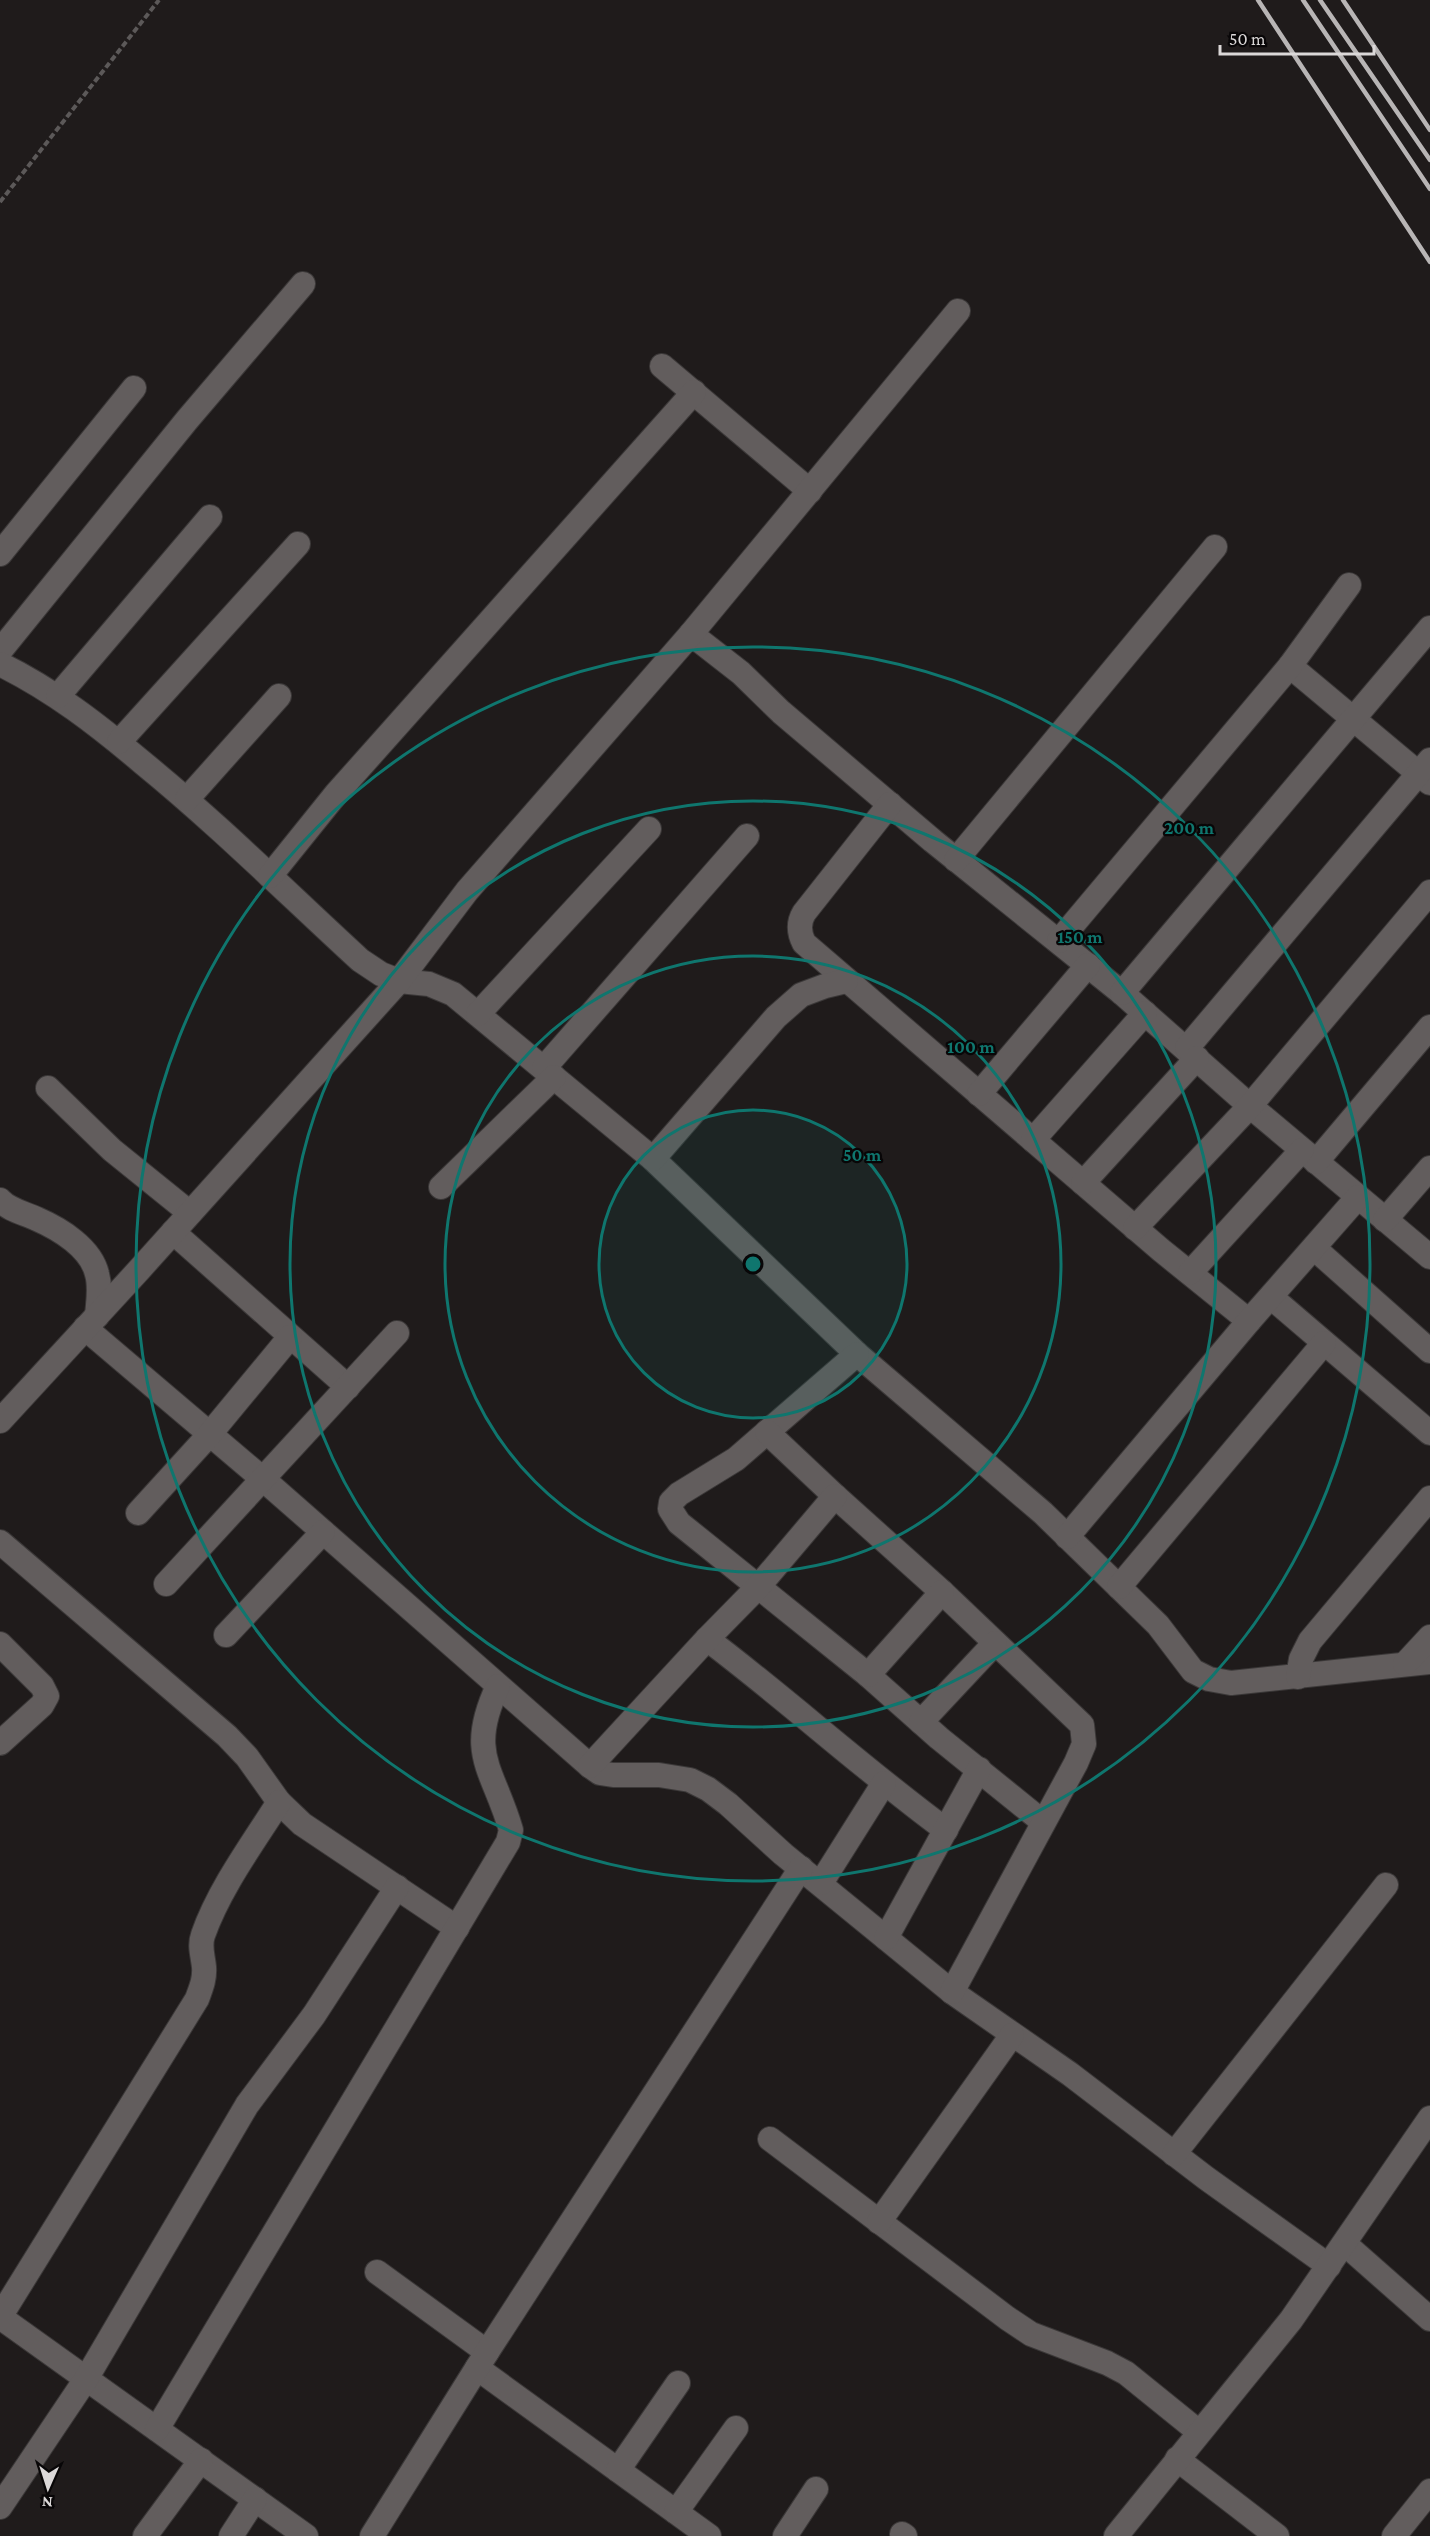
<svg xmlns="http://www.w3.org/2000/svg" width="1430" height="2536" viewBox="0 0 1430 2536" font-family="'Crimson Pro',serif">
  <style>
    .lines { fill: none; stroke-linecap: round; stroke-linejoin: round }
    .minor-casing { stroke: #3b3838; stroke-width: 26 }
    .path { stroke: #5c5959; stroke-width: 4; stroke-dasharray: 6 3; stroke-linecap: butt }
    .minor { stroke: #625d5d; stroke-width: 24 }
    .rail { stroke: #b8b5b5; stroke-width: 4.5 }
    .ring { fill: none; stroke: #0f766e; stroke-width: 3 }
    .centre { fill: #0f766e; stroke: #080607; stroke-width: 3 }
    .ring-label { font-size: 18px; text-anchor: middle; font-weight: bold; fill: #0f766e; stroke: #080607; stroke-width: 4.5; stroke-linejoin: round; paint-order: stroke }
  </style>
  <rect width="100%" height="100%" fill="#1f1b1b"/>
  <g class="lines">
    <!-- minor casing -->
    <g class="minor-casing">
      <g id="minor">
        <path d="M662,366L810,491"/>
        <path d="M0,554L134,388"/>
        <path d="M691,634L741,673L781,712L933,841L1122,993L1250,1106L1430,1257"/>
        <path d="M0,651L187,420L303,284"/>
        <path d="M0,664C53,690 98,725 143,763C219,825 288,894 360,960L381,974L399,981L429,984L453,994L653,1159L857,1354L1043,1513L1158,1625L1193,1671L1209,1679L1231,1683L1430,1662"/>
        <path d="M1290,666L1430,783"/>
        <path d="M58,696L210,517"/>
        <path d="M119,742L298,544"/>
        <path d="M187,799L279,696"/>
        <path d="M890,804L804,913C798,923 799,933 804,943L1161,1250L1249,1321"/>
        <path d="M956,860L1215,547"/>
        <path d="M270,876L336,794L694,392"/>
        <path d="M1059,941L1290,666L1349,585"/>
        <path d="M1122,993L1430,628"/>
        <path d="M478,1014L649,829"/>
        <path d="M1187,1048L1430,760"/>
        <path d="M544,1068L747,836"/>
        <path d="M48,1088L112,1150L190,1213"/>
        <path d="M979,1094L1088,965"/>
        <path d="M1033,1140L1145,1013"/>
        <path d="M653,1159L776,1017L801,995L825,986L846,981"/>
        <path d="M1316,1162L1430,1027"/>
        <path d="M1083,1183L1197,1058"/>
        <path d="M441,1187L554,1077"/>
        <path d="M0,1200C9,1210 24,1213 37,1219C60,1229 91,1248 97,1274C101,1288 98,1302 97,1316"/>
        <path d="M1385,1220L1430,1168"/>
        <path d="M1135,1228L1250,1106L1430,892"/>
        <path d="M173,1232L348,1387"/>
        <path d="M1314,1248L1430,1351"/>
        <path d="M1190,1273L1302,1150"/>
        <path d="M1271,1297L1430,1433"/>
        <path d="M85,1328L264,1480L590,1766L600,1773L613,1775H659L690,1780L708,1789L728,1804L783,1854L952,1992L1070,2074L1206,2178L1329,2266"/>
        <path d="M857,1354L736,1459L679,1494L671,1502L670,1509L679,1523L868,1675L939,1738L1043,1822"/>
        <path d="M0,1421L139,1270L399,981L467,891L691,634L958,311"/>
        <path d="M767,1432L835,1496L942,1592L1082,1725L1084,1744L1076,1763L952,1992"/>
        <path d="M138,1513L209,1435L290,1337"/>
        <path d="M1067,1537L1249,1321L1358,1197"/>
        <path d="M0,1542L227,1736L247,1757L279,1802L302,1824L457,1928"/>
        <path d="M166,1584L397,1333"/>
        <path d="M1119,1587L1324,1343"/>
        <path d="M226,1635L323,1532"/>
        <path d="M707,1639C788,1700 863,1769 946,1830"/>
        <path d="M0,1644L42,1686L47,1696L42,1705L0,1743"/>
        <path d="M1405,1664L1430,1637"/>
        <path d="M868,1675L942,1592"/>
        <path d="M1298,1677L1301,1659L1310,1641L1430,1498"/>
        <path d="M921,1722L995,1643"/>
        <path d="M590,1766L707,1639L758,1587L835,1496"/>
        <path d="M279,1802C253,1843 219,1889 203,1935C199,1946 203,1956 204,1967C205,1979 201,1988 197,1999L0,2317L306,2536"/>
        <path d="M821,1883L884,1783"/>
        <path d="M886,1938L979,1769"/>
        <path d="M770,2139L1007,2318L1031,2334L1107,2363L1126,2373L1199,2432"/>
        <path d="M1174,2154L1386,1885"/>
        <path d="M879,2222L1012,2035"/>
        <path d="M1345,2244L1430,2319"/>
        <path d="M377,2272L487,2352"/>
        <path d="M477,2368L709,2536"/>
        <path d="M157,2429L508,1842L511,1830C493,1768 466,1754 498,1686"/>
        <path d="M1177,2459L1277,2536"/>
        <path d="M618,2470L678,2383"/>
        <path d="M0,2507L86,2379L247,2105L314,2015L397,1887"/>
        <path d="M676,2512L736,2428"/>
        <path d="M902,2534L905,2536"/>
        <path d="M145,2536L201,2460"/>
        <path d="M231,2536L255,2499"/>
        <path d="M372,2536L487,2352L801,1868"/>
        <path d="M785,2536L816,2489"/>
        <path d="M1116,2536L1291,2320L1430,2118"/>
        <path d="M1394,2536L1430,2491"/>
      </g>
    </g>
    <!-- path -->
    <path class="path" d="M0,202L159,0"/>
    <!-- minor -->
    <use href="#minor" class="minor"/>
    <!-- rail -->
    <g class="rail">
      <path d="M1258,0L1430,262"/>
      <path d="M1303,0L1430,189"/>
      <path d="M1320,0L1430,160"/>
      <path d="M1343,0L1430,130"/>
    </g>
  </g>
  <!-- distance rings -->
  <circle cx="753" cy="1264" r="154" fill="#0f766e" fill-opacity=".12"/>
  <g class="ring">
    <circle cx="753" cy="1264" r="154"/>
    <circle cx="753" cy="1264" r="308"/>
    <circle cx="753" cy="1264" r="463"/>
    <circle cx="753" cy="1264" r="617"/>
  </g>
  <circle cx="753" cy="1264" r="9" class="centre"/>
  <g class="ring-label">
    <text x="1189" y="834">200 m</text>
    <text x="1080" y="943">150 m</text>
    <text x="971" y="1053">100 m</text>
    <text x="862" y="1161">50 m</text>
  </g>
  <!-- north arrow -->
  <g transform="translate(48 2488) rotate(183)" stroke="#080607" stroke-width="4.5" paint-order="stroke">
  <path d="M0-4.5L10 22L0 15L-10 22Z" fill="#dbd8d8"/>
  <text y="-9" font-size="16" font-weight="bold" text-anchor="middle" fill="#dbd8d8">N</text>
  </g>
  <!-- scale -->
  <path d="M1220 45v9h154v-9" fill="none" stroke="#dbd8d8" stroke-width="3"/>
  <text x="1229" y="45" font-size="18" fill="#dbd8d8" stroke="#080607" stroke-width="4.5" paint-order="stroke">50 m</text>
</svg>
